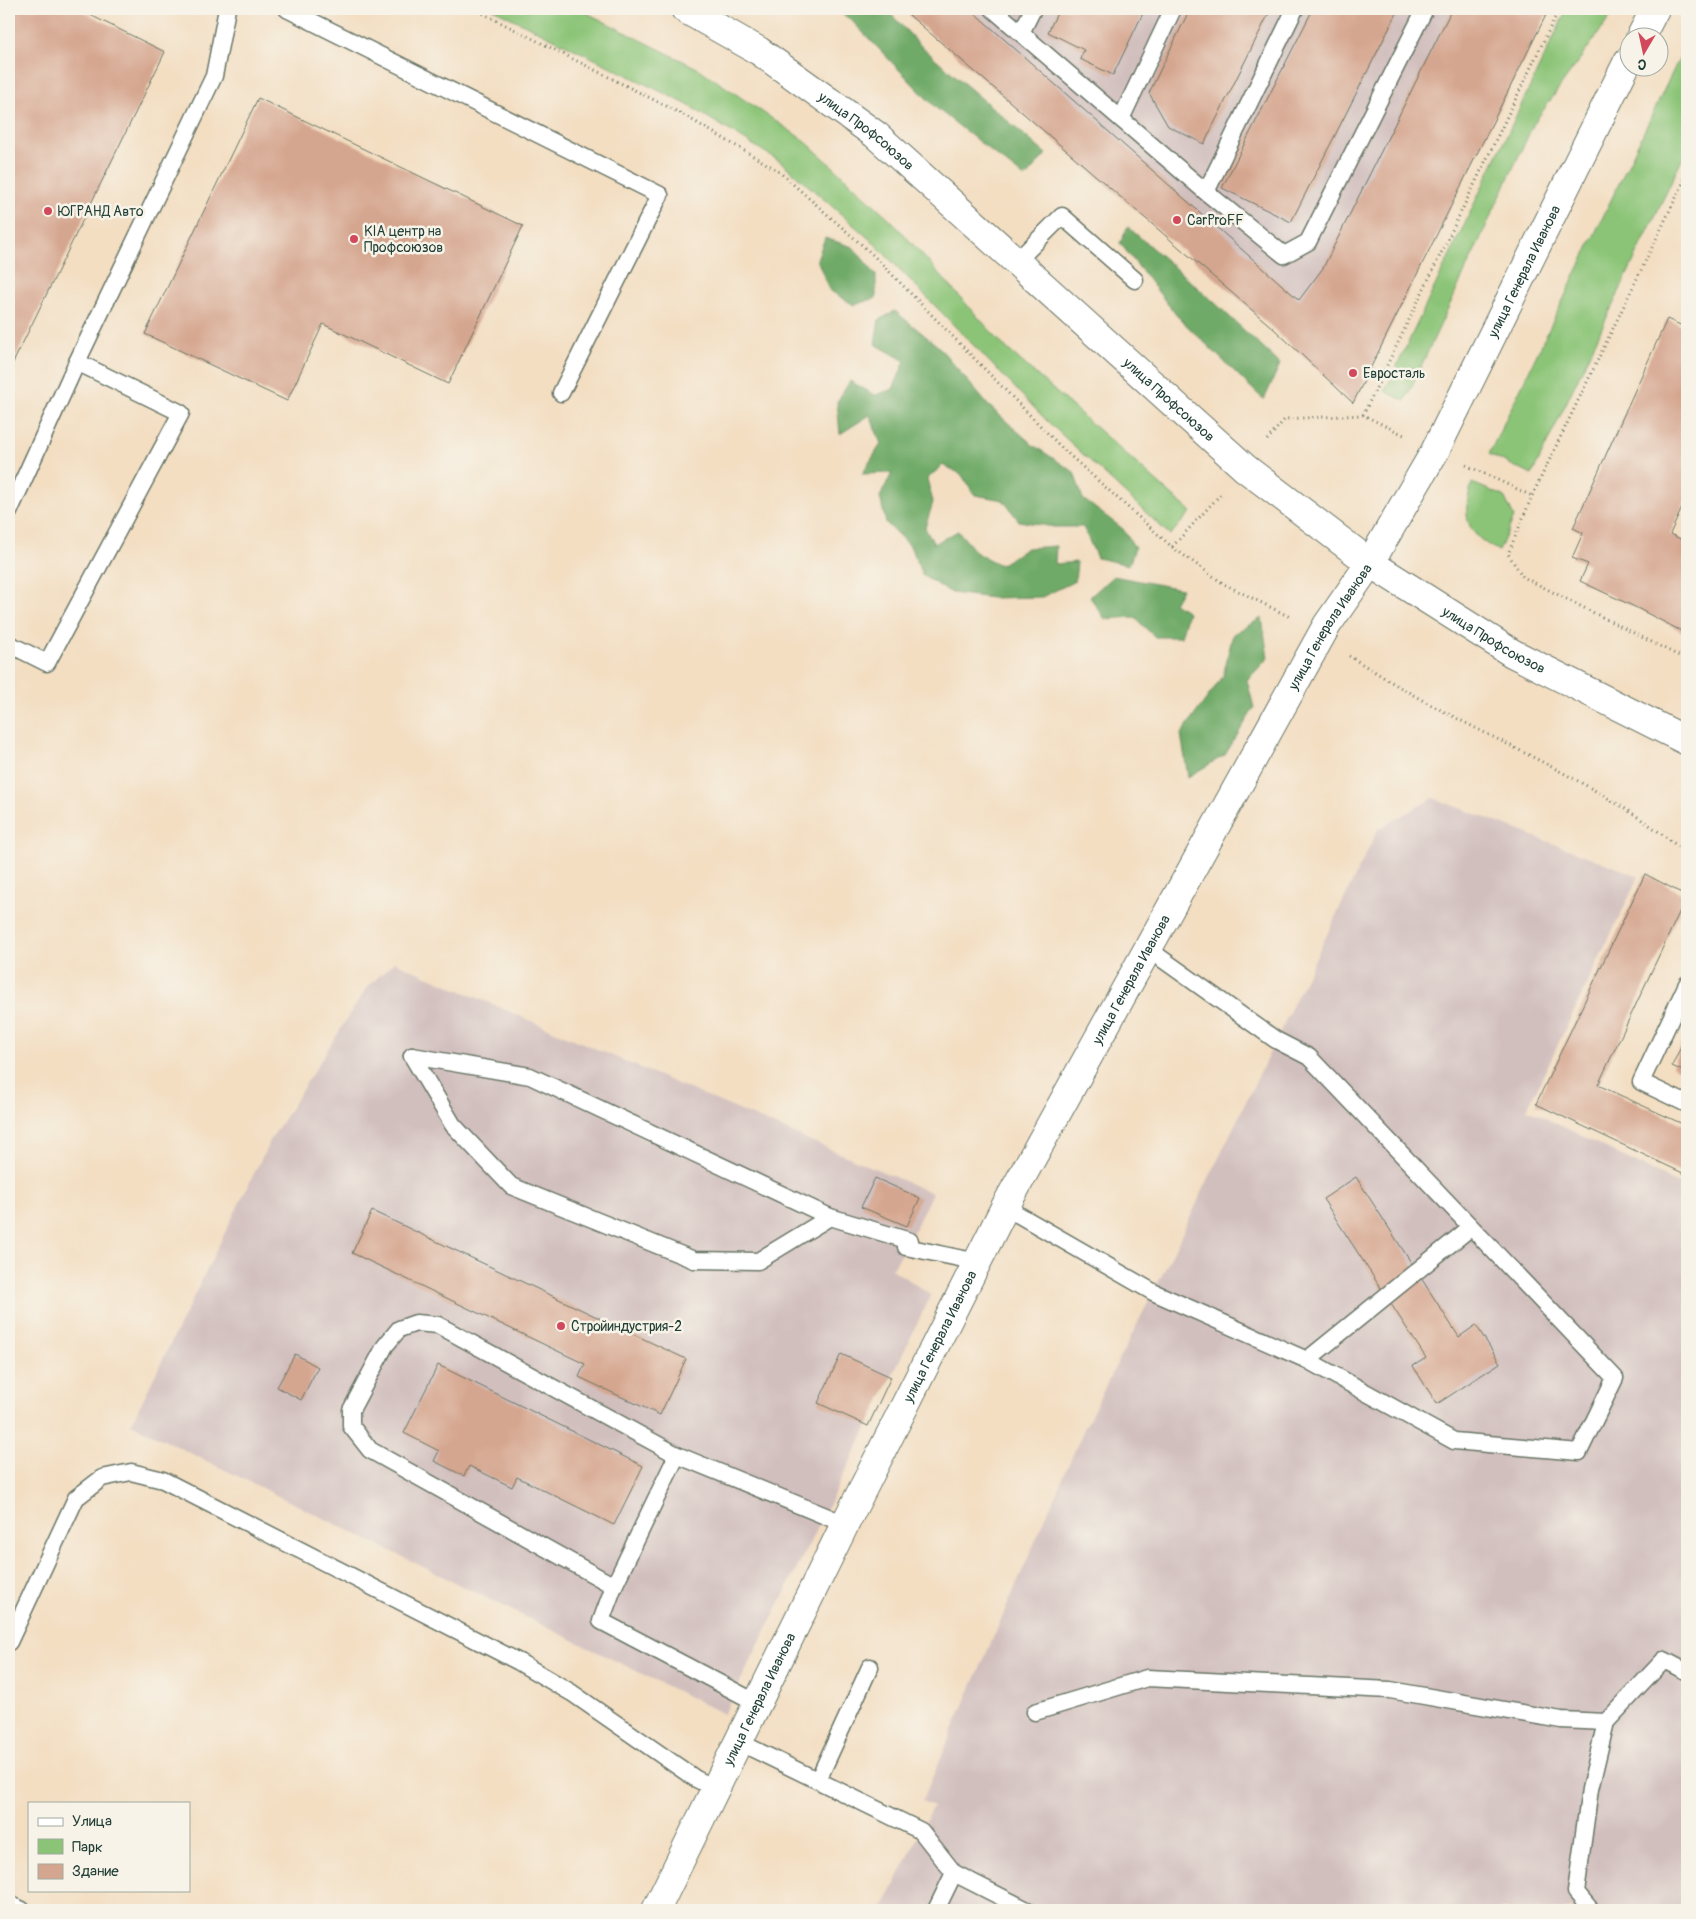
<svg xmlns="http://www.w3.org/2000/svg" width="1696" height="1919" viewBox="0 0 1696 1919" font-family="Pangolin,sans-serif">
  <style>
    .industrial { fill: #d1bfbe }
    .green { fill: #8bc477; stroke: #558056 }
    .forest { fill: #70aa68; stroke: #48744e }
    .building { fill: #d5a68f }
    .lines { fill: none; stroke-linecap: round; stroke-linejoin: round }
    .service-casing { stroke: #697566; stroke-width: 19 }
    .minor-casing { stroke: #697566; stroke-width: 30 }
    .secondary-casing { stroke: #697566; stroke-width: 30 }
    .path { stroke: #697566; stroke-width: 3; stroke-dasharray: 1 4; stroke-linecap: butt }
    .service { stroke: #fff; stroke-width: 16 }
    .minor { stroke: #fff; stroke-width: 28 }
    .secondary { stroke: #fff; stroke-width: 28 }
    .poi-dot { fill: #d1495b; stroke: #f7f3e8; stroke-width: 2 }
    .labels { text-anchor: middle; stroke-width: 5; stroke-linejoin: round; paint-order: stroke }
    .street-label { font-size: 14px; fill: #1f3d34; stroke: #f7f3e8 }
    .poi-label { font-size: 14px; fill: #1f3d34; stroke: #f7f3e8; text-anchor: start }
  </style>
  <rect width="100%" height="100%" fill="#f7f3e8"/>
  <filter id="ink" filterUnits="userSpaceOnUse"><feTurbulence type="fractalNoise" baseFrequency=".02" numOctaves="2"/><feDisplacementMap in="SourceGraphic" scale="10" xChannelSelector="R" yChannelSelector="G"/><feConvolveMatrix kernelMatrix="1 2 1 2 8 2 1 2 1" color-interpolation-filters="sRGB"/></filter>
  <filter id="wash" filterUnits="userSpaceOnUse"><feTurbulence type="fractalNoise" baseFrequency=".0096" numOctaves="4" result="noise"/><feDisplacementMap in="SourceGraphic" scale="20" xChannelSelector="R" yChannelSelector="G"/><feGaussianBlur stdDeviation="1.12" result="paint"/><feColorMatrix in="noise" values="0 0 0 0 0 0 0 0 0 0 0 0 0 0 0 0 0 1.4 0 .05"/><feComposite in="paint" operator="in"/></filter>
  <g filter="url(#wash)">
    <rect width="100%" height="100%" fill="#f3dec2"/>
    <!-- industrial -->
    <g class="industrial">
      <path d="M902,9H1549L1353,403L1274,329Z"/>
      <path d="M1433,798L1639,876L1527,1109L1687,1188V1910H882L933,1806L922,1801L1084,1429L1164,1271L1378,829Z"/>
      <path d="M394,962L932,1193L906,1247L892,1269L931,1295L868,1426L724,1714L131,1424L271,1139L366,989Z"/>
    </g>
    <!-- green -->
    <g class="green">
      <path d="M493,9H579L699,69L805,141L891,220L1003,345L1191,512L1170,535L1046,420L873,242L781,162L686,104Z"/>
      <path d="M1567,9H1616L1534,123L1405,401L1385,391Z"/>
      <path d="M1687,42V149L1532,475L1489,454Z"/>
      <path d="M1472,483L1504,496L1514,517L1499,551C1466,534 1461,518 1472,483Z"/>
    </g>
    <!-- forest -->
    <g class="forest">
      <path d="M834,9H886L922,47L1046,154L1025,178L935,107L850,19Z"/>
      <path d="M1128,227L1214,302L1280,364L1264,400L1177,316L1120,243Z"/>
      <path d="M825,238L853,247L876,275V298L854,305L829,290L817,259Z"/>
      <path d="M895,311L939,347L988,405L1033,445L1074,472L1083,499L1123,529L1135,548L1129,565L1097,558L1083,527H1054L1019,521L1003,500L975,495L961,474L943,465L927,479L933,502L925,528L934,544L958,531L978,554L1000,565L1027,548L1056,546L1055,564L1077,562L1075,581L1042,597L992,598L952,593L923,576L910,546L886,523L880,497L892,473L862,474L881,444L870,415L840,434L837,402L850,381L875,395L893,389L905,361L875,344L879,320Z"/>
      <path d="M1113,576L1182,589L1174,603L1188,612L1181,637H1155L1134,617L1105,619L1090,597Z"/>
      <path d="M1262,618L1268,658L1247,680L1254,708L1225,755L1188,777L1181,734L1223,676L1233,634Z"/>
    </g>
    <g id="blocks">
      <!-- building -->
      <g class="building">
        <path d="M9,9H78L165,52L9,371Z"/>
        <path d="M902,9H970L1299,300L1323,268L1452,9H1549L1353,403L1274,329Z"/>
        <path d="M1059,9H1145L1113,75L1080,59L1084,50L1048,32Z"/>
        <path d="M1190,9H1271L1204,144L1168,126L1149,93Z"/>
        <path d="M1313,9H1399L1291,222L1222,188Z"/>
        <path d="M258,98L523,226L448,384L323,324L287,401L145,334Z"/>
        <path d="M1667,319L1687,328V497L1670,534L1687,542V634L1637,608L1580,581L1588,564L1572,558L1583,533L1573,528Z"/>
        <path d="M1645,874L1687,896L1598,1085L1687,1126V1175L1536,1104Z"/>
        <path d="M1687,1033V1073L1672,1066Z"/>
        <path d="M1356,1177L1459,1337L1476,1325L1500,1363L1437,1404L1413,1366L1426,1358L1323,1199Z"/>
        <path d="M875,1178L920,1198L907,1226L861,1207Z"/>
        <path d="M372,1211L686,1359L660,1415L579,1377L585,1364L352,1253Z"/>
        <path d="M295,1354L318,1367L301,1400L277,1387Z"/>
        <path d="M841,1354L891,1377L868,1426L818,1403Z"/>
        <path d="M438,1365L643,1466L614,1525L517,1477L512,1487L469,1466L464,1476L434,1461L439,1451L404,1433Z"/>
      </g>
    </g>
  </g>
  <g filter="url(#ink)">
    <use href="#blocks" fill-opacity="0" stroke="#697566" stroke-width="1"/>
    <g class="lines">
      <!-- service casing -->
      <g class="service-casing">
        <g id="service">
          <path d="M287,9L660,195L561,393"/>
          <path d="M993,9L1206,192L1284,255L1308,242L1425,9"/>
          <path d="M1021,33L1033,9"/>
          <path d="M1121,119L1173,9"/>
          <path d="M1206,192L1295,9"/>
          <path d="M1017,261L1062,216L1135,280"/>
          <path d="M9,512L77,362L214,76L227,9"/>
          <path d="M9,644L47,663L181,413L77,362"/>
          <path d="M1687,984L1641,1082L1687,1104"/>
          <path d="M412,1056L530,1076L830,1217L910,1241L906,1247L978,1262"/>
          <path d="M412,1056L453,1125L511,1186L694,1260L758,1261L830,1217"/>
          <path d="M1005,1207L1153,1292L1307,1360L1454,1441L1579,1452L1615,1378L1309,1057L1276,1040L1148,949"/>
          <path d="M1307,1360L1470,1228"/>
          <path d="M677,1455L614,1586L601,1621L759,1704"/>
          <path d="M614,1586L370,1450L351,1426V1410L385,1346L399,1329L416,1323L438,1325L677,1455L845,1524"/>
          <path d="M9,1642L76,1498L102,1478L131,1472L163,1480L519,1662L572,1693L696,1779L715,1788"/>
          <path d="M1035,1712L1147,1678L1390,1690L1561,1720L1606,1722"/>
          <path d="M739,1742L921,1831L954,1873L1027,1910"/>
          <path d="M818,1780L870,1667"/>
          <path d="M9,1904L22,1910"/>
          <path d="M936,1910L954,1873"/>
          <path d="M1591,1910L1576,1892L1590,1789L1606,1722L1664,1660L1687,1672"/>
        </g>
      </g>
      <!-- minor casing -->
      <g class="minor-casing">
        <g id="minor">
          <path id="s1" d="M656,1910L845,1524L1005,1207L1327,625L1370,563"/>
        </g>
      </g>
      <!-- secondary casing -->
      <g class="secondary-casing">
        <g id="secondary">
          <path id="s2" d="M685,9L759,51L876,135L1245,468L1370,563L1512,653L1687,741"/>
          <path d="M1640,38L1655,9"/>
          <path id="s3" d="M1370,563L1435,451L1628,61"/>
        </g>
      </g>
      <!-- path -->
      <g class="path">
        <path d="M474,9L682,114L777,170L871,253L1065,451L1172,547L1221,494"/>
        <path d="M1687,175L1532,496L1508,554L1523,577L1687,660"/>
        <path d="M1363,415L1559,9"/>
        <path d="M1267,440L1285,419L1363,415L1404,435"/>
        <path d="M1466,465L1532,496"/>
        <path d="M1172,547L1224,584L1292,618"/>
        <path d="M1349,656C1379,674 1409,694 1441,710C1525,755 1614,792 1687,854"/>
      </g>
      <!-- service -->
      <use href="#service" class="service"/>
      <!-- minor -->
      <use href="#minor" class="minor"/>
      <!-- secondary -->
      <use href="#secondary" class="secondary"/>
    </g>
  </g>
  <!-- markers -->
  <g class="poi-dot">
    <circle cx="48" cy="211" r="5"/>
    <circle cx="1177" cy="220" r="5"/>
    <circle cx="354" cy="239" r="5"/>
    <circle cx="1353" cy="373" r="5"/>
    <circle cx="561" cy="1326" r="5"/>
  </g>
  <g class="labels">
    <!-- street labels -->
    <g class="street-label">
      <text dy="5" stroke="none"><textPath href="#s2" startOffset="219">улица Профсоюзов</textPath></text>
      <text dy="5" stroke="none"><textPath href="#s3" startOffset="330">улица Генерала Иванова</textPath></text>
      <text dy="5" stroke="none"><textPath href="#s2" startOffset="624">улица Профсоюзов</textPath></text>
      <text dy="5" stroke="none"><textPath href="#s1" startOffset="1450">улица Генерала Иванова</textPath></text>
      <text dy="5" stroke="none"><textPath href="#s2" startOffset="1029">улица Профсоюзов</textPath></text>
      <text dy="5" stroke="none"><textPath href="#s1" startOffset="1045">улица Генерала Иванова</textPath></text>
      <text dy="5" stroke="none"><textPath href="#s1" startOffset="640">улица Генерала Иванова</textPath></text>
      <text dy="5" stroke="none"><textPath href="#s1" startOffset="235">улица Генерала Иванова</textPath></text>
    </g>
    <!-- poi labels -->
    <g class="poi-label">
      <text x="58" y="216">ЮГРАНД Авто</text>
      <text x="1187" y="225">CarProFF</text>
      <text x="364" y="236">KIA центр на<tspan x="364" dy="16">Профсоюзов</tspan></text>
      <text x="1363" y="378">Евросталь</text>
      <text x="571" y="1331">Стройиндустрия-2</text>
    </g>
  </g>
  <!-- margin -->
  <rect width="1696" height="1919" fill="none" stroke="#f7f3e8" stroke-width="30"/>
  <!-- legend -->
  <rect x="28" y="1802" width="162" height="90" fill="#f7f3e8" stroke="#a1aaa0"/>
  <rect x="38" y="1818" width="25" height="8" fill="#ffffff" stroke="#a1aaa0"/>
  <text x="72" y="1826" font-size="15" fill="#1f3d34">Улица</text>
  <rect x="38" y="1839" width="25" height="15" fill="#8bc477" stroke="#a1aaa0"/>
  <text x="72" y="1852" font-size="15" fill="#1f3d34">Парк</text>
  <rect x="38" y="1864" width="25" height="15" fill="#d5a68f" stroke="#a1aaa0"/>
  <text x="72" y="1876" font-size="15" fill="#1f3d34">Здание</text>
  <!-- north arrow -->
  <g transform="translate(1644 52) rotate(189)"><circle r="24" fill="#f7f3e8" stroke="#a1aaa0"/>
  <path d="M0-4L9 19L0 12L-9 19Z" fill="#d1495b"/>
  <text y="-8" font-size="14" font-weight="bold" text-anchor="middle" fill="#1f3d34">С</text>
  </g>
</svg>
